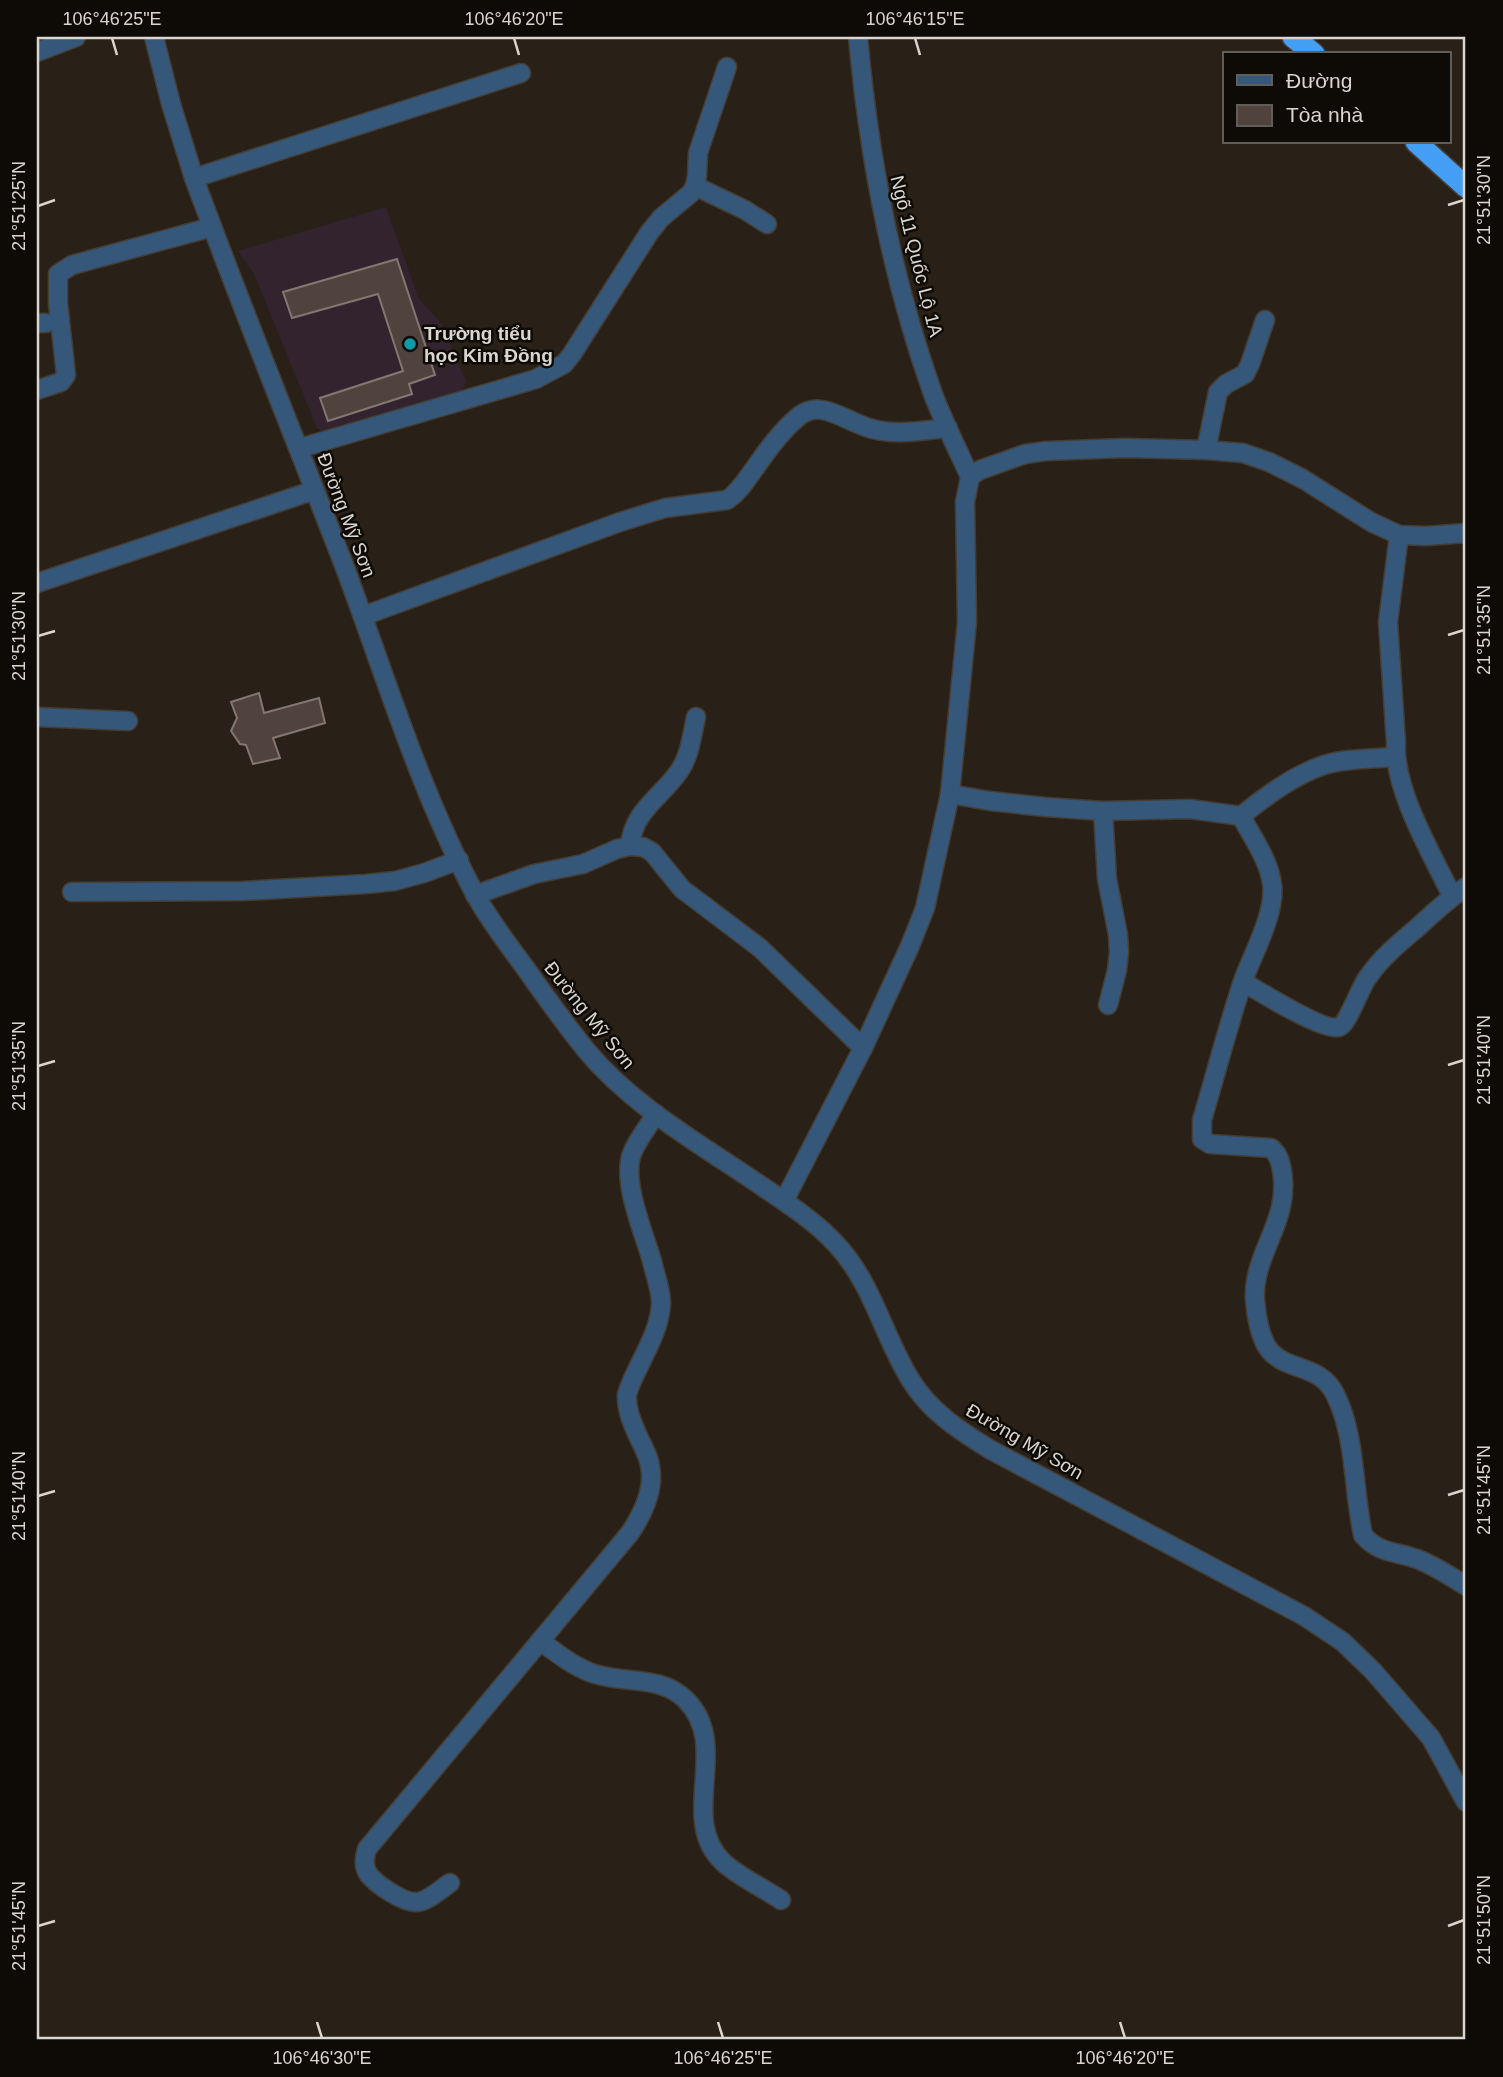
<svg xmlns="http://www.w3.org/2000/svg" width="1503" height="2077" viewBox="0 0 1503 2077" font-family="Arial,sans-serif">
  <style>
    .education { fill: #33232e }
    .building { fill: #50423d; stroke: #857671; stroke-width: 2 }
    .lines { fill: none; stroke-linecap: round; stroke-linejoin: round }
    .minor-casing { stroke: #453d34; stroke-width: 21 }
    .highway-casing { stroke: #453d34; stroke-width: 24 }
    .minor { stroke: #355779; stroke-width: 18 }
    .highway { stroke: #439ef4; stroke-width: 21 }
    .ticks { fill: none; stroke: #dbd5cf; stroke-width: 2.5 }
    .culture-dot { fill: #0f9aa8; stroke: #0e0b07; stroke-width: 2.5 }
    .labels { text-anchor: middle; stroke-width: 5; stroke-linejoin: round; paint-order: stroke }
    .street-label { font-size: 19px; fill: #dbd5cf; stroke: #0e0b07 }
    .poi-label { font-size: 19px; font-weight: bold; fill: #dbd5cf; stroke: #0e0b07; text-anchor: start }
    .neatline { fill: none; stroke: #dbd5cf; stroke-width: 2.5 }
    .ticks-label { font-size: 18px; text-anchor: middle; fill: #dbd5cf }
  </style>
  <rect width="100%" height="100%" fill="#292017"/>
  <!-- education -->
  <path class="education" d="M386,207L419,299L441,323L466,381L461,393L327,435L317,428L254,274L238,251Z"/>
  <!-- building -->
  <g class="building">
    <path d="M397,259L435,375L409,384L412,394L328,421L320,398L403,371L378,294L292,318L283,292Z"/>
    <path d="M259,693L264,713L319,698L325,723L273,738L280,758L253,764L246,745L240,744L231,731L237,718L231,702Z"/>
  </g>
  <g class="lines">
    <!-- minor casing -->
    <g class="minor-casing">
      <g id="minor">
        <path d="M154,37L171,104L194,178C242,309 295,438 345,568C386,677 419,789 474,892C488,919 508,944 526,969C545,996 565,1024 586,1050C633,1107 702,1145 763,1187C788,1204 815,1221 836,1244C872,1282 883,1335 910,1379C929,1411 960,1431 991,1450L1304,1616L1343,1642L1373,1671L1431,1738L1466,1802"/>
        <path d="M858,37C869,159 892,279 933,394C944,423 958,450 970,477"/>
        <path d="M37,52L76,37"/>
        <path d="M194,178L521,73"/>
        <path d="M695,186L745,210L767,224"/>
        <path d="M37,323H46"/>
        <path d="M37,390L61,382L66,375L58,303V274L72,265L212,227"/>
        <path d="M300,448L536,379L564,364L572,354L649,233L661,218L691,193L695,186L697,176L698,153L727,67"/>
        <path d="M1206,450L1218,392L1226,384L1245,374L1250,364L1265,320"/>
        <path d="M1399,535L1388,622L1396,743C1393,789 1432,854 1452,896"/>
        <path d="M37,583L315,490"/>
        <path d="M363,616L620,522L665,508L727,500C739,492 746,480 755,468C767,451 781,431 797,418C803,412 813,408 822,410C841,413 858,427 877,430C900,435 925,430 948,428"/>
        <path d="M37,717L128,721"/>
        <path d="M950,794L990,801L1045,807L1103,811L1190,809L1241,816C1266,796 1294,775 1324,765C1346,758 1372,759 1395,757"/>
        <path d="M1103,811L1107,879L1118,935L1119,952L1117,970L1108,1005"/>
        <path d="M1241,816C1252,837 1269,860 1272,884C1276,913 1253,953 1243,981C1228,1026 1216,1073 1202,1120V1139L1210,1144L1271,1148C1279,1155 1280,1161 1282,1171C1291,1221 1252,1254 1255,1300C1256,1315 1260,1339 1270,1351C1287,1371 1320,1364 1335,1394C1356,1435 1353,1490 1363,1535C1380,1555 1399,1551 1422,1561C1438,1568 1452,1577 1466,1586"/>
        <path d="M630,846C633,810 662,797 680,770C690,755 692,735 696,717"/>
        <path d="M72,892L243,891L366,884L395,881L424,873L459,860"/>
        <path d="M475,895L534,874L583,864L617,849L630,846L643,847L652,852L682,889L760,948L863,1048"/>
        <path d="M1243,982C1259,991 1324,1032 1339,1027C1348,1024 1360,987 1368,977C1381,958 1399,943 1417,928C1433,913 1448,899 1466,887"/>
        <path d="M784,1201L863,1048L910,946L925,908L950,794L967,622L965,502L970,477L980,470L1025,454L1046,451L1125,448L1206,450L1243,453L1269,462L1303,479L1371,522L1399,535L1426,536L1466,533"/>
        <path d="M540,1641C557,1653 575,1668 595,1674C626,1684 661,1675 686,1700C732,1746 677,1818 723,1862C736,1875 765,1889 781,1900"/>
        <path d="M450,1883C441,1889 427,1902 416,1902C404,1903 377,1885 369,1875C363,1867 364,1858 367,1849L630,1533C642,1515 655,1490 650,1466C649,1456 642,1445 638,1436C632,1422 626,1410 627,1394C636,1365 660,1335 661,1303C661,1289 655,1275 652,1261C644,1233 623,1185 631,1156C636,1141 648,1127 656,1114"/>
      </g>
    </g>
    <!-- highway casing -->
    <g class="highway-casing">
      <g id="highway">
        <path d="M1293,37L1314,54"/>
        <path d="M1416,142L1466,187"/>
      </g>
    </g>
    <!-- minor -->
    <use href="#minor" class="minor"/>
    <!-- highway -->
    <use href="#highway" class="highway"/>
  </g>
  <!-- ticks -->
  <path class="ticks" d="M112,38L117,55M514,38L519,55M915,38L920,55M1448,205L1464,200M38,206L55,200M1448,635L1464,630M38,636L55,631M1448,1065L1464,1060M38,1066L55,1061M1448,1495L1464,1490M38,1496L55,1491M38,1926L55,1921M1448,1926L1464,1920M317,2022L322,2038M718,2022L723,2038M1120,2022L1125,2038"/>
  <!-- markers -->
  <circle class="culture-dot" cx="410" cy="344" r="7"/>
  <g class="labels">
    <!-- street labels -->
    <g class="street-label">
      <text transform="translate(917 256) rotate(76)" y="7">Ngõ 11 Quốc Lộ 1A</text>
      <text transform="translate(347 515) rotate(69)" y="7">Đường Mỹ Sơn</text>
      <text transform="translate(590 1015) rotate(51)" y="7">Đường Mỹ Sơn</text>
      <text transform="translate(1025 1441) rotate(30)" y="7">Đường Mỹ Sơn</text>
    </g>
    <!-- poi labels -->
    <g class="poi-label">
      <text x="424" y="340">Trường tiểu<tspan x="424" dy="22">học Kim Đồng</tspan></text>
    </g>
  </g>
  <!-- border -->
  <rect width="1503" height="2077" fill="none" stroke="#0e0b07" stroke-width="77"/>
  <!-- legend -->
  <rect x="1223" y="52" width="228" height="91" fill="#0e0b07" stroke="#605c57" stroke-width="2"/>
  <rect x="1237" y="75" width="35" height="10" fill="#355779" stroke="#605c57" stroke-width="2"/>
  <text x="1286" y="88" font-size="21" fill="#dbd5cf">Đường</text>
  <rect x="1237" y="105" width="35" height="21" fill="#50423d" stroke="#605c57" stroke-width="2"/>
  <text x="1286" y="122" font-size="21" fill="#dbd5cf">Tòa nhà</text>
  <rect x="38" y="38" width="1426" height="2000" class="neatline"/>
  <g class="ticks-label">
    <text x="112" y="25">106°46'25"E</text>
    <text x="514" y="25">106°46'20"E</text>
    <text x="915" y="25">106°46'15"E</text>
    <text transform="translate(1484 200) rotate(-90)" y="6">21°51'30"N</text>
    <text transform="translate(19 206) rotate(-90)" y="6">21°51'25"N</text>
    <text transform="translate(1484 630) rotate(-90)" y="6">21°51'35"N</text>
    <text transform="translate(19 636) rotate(-90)" y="6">21°51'30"N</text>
    <text transform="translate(1484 1060) rotate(-90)" y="6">21°51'40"N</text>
    <text transform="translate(19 1066) rotate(-90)" y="6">21°51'35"N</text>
    <text transform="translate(1484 1490) rotate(-90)" y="6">21°51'45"N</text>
    <text transform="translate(19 1496) rotate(-90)" y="6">21°51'40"N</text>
    <text transform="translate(1484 1920) rotate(-90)" y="6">21°51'50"N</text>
    <text transform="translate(19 1926) rotate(-90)" y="6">21°51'45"N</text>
    <text x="322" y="2064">106°46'30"E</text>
    <text x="723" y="2064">106°46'25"E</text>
    <text x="1125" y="2064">106°46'20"E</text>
  </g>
</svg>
